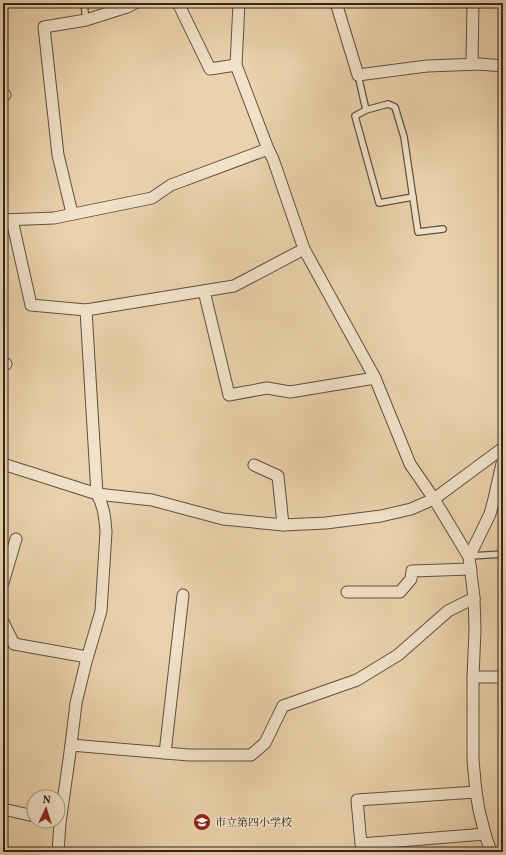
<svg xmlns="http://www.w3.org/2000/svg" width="506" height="855" viewBox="0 0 506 855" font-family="Vollkorn,'Noto Serif JP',serif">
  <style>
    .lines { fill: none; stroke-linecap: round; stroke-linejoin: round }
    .lane-casing { stroke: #5f5041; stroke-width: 8 }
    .street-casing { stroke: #5f5041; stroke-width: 13 }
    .lane { stroke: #f1e2c9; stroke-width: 5.5 }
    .street { stroke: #f1e2c9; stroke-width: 11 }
    .labels { text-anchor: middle; stroke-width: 3; stroke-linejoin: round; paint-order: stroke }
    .poi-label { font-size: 11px; fill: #31251d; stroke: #f1e2c9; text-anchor: start }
  </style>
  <rect width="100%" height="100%" fill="#ead2ac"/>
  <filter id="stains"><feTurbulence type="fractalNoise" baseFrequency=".005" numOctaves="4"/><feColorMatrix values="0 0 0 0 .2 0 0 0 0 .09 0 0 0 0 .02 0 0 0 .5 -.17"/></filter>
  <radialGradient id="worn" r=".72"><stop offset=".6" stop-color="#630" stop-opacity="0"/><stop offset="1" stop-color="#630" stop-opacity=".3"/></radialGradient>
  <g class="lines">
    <!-- lane casing -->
    <g class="lane-casing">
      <g id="lane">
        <path d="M84,3L86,20"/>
        <path d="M358,75L366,110L388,104L395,107L404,137L418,232L443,229"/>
        <path d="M366,110L355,116L379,203L413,197"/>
        <path d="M470,556L503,554"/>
      </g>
    </g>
    <!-- street casing -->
    <g class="street-casing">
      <g id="street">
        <path d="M178,3L210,69L236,65"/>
        <path d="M239,3L236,65L268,149L273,159L304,249L375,378L410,464L434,499L469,557L474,598L475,630L473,677V760L476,792L479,810L485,834L491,852"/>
        <path d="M335,3L337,6L358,75L427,66L480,64L503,66"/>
        <path d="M472,64L473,3"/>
        <path d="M3,95H5"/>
        <path d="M72,213L58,155L44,27L86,20L127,7L135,3"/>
        <path d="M3,220L54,218L152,198L171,185L268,149"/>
        <path d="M12,220L31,305L86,310L234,286L304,249"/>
        <path d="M204,291L229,395L267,388L290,392L375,378"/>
        <path d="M3,364H6"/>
        <path d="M3,464L97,494L152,500L223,519L283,525L326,523L381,516L411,509L434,499L503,448"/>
        <path d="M254,465L278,476L283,525"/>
        <path d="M469,557L490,514L494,499L503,459"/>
        <path d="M3,583L16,539"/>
        <path d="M347,592H400L411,579L412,571L471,569"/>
        <path d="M3,622L14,644L87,657"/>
        <path d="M473,677H503"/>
        <path d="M71,745L189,755H251L265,743L283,706L357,680L398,655L448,611L474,598"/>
        <path d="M165,753L183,595"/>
        <path d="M476,792L357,800L361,844L485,834"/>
        <path d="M3,809L34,816"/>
        <path d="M58,852L60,823L71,745L76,703L86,662L101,611L106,532C105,519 104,506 97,494L86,310"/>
      </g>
    </g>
    <!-- lane -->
    <use href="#lane" class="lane"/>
    <!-- street -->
    <use href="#street" class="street"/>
  </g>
  <!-- icons -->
  <defs>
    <g id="school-disc" transform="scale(0.9)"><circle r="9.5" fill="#8f2418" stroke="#f1e2c9"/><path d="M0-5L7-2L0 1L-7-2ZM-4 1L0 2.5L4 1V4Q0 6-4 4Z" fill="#fff"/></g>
  </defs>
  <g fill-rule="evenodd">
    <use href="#school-disc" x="202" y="822"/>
  </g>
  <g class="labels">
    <!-- poi labels -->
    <g class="poi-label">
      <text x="215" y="826">市立第四小学校</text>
    </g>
  </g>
  <!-- margin -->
  <rect width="506" height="855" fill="none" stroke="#ead2ac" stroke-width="16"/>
  <rect x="4" y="4" width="498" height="847" fill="none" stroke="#31251d" stroke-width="2"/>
  <rect x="8" y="8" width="490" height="839" fill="none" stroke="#31251d"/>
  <!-- north arrow -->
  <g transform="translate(46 809) rotate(4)"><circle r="19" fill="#f1e2c9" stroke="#a49684"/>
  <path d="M0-3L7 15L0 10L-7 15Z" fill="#8f2418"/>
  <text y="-6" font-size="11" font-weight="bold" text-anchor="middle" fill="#31251d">N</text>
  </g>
  <rect width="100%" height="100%" filter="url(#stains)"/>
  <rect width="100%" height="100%" fill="url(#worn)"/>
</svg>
